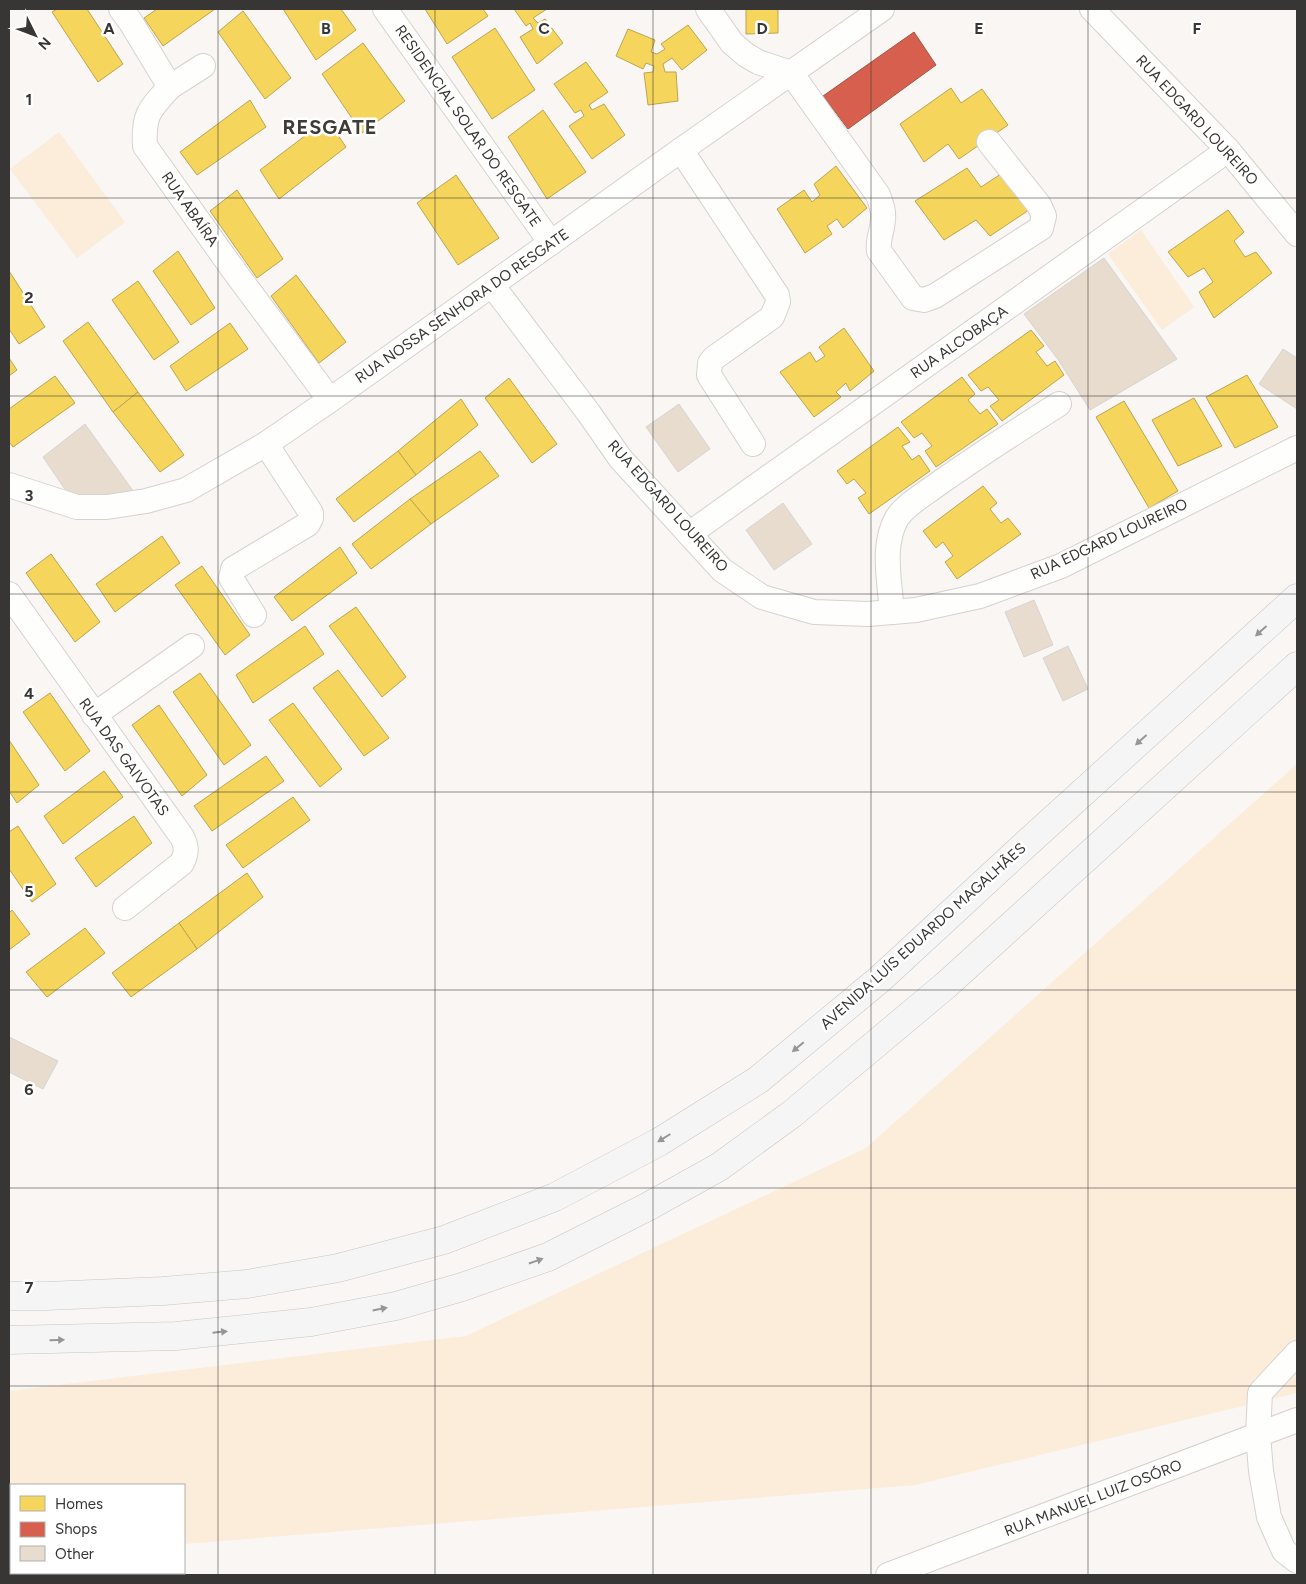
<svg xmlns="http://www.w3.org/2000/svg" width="1306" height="1584" viewBox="0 0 1306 1584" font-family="Figtree,sans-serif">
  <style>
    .green { fill: #fcecda }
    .homes { fill: #f6d55c; stroke: #bda550 }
    .shops { fill: #d6604d; stroke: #a75346 }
    .building { fill: #e7dcce; stroke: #d7d4d2 }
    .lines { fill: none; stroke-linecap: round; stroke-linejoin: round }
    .minor-casing { stroke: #d5d2d0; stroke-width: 26 }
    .major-casing { stroke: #c5c6c6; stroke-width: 29 }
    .minor { stroke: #fefefd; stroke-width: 24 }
    .major { stroke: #f5f5f6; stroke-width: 28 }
    .oneway { fill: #969695 }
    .grid { fill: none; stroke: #383634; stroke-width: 1; stroke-opacity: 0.55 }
    .labels { text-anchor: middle; stroke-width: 5; stroke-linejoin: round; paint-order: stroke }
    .street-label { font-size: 15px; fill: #383634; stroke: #fff }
    .district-label { font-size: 20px; font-weight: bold; letter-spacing: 1px; fill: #3f3b36; stroke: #fff }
    .grid-label { font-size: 16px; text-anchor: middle; font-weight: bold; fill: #383634; stroke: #fff; stroke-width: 5; stroke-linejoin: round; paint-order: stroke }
  </style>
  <rect width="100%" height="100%" fill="#f9f6f3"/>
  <!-- green -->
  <g class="green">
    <path d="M59,132L125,222L77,258L10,169Z"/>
    <path d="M1141,230L1194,307L1162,330L1108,254Z"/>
    <path d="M1297,764V1393L915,1485L184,1544V1485H11V1555H9V1391L466,1336L866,1148Z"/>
  </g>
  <!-- homes -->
  <g class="homes">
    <path d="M57,9H87L123,64L98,82L52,12Z"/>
    <path d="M157,9H215L163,46L144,18Z"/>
    <path d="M283,9H341L356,30L316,60Z"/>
    <path d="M425,9H483L488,16L447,44Z"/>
    <path d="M514,9H547L533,18L538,23L545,19L563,43L537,64L520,37L533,29L530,23L526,26Z"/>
    <path d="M746,9H778V33L746,34Z"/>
    <path d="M243,11L291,78L265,99L218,32Z"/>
    <path d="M688,25L707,50L682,70L672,58L663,64L665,72H676L678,101L648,105L644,73L653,72L654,66L646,63L643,69L616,56L628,29L655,40L651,52L657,54L665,49L661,44Z"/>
    <path d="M495,28L535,90L492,119L452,57Z"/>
    <path d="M363,43L405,101L362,133L322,74Z"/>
    <path d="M586,62L608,92L589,105L592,110L604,104L625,135L592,159L569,126L584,116L581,110L575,113L554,84Z"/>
    <path d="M951,88L961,103L982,89L1008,125L959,159L948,144L924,162L900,124Z"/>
    <path d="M250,100L266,127L197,175L180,152Z"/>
    <path d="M543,110L586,172L547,199L508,137Z"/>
    <path d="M327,119L346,147L279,199L260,170Z"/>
    <path d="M836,166L867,208L843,228L837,219L827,226L832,234L805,253L777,209L804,190L812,202L820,195L814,184Z"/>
    <path d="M967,168L981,187L1004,172L1029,210L990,236L976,220L944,240L915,201Z"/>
    <path d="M456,175L499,238L458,265L417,203Z"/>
    <path d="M237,190L283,259L257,278L210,211Z"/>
    <path d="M1228,210L1244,232L1234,241L1245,257L1256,252L1272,273L1214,318L1199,292L1213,282L1204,268L1188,277L1168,252Z"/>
    <path d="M178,251L215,308L191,325L153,271Z"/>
    <path d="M9,271L45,327L19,344L9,329Z"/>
    <path d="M296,275L346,342L319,363L271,296Z"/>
    <path d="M138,281L179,342L154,360L112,300Z"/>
    <path d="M88,322L138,392L113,412L63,341Z"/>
    <path d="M230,323L248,349L186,391L170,366Z"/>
    <path d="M844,328L874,371L850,391L846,383L836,392L841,397L814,417L780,372L810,352L816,362L825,356L819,347Z"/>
    <path d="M1031,330L1044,346L1036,352L1047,366L1055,361L1064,375L1002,421L990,406L999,400L988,387L981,391L968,375Z"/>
    <path d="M9,358L17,370L9,376Z"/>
    <path d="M1247,375L1278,427L1235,448L1206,397Z"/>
    <path d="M55,376L75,403L13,447L9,442V409Z"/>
    <path d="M962,377L975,394L968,400L980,414L987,409L998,424L936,467L925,451L932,446L922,433L914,438L901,422Z"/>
    <path d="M509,378L557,444L532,463L485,398Z"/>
    <path d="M138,392L184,455L160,472L113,412Z"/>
    <path d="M1194,398L1222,446L1178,466L1152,420Z"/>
    <path d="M461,399L478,425L416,475L398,451Z"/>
    <path d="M1124,401L1178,491L1149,508L1096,417Z"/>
    <path d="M898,427L910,442L902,446L912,460L919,455L930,471L869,514L858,498L866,493L854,479L847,484L837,471Z"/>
    <path d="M398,451L416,475L354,522L336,499Z"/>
    <path d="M480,451L499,476L431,524L410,499Z"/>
    <path d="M983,486L997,503L990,509L1001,523L1008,518L1021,534L957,579L945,562L953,556L943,542L936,548L923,531Z"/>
    <path d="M410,499L431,524L371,569L352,544Z"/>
    <path d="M162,536L180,563L115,612L96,584Z"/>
    <path d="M340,547L357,573L292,621L274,597Z"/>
    <path d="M51,554L100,622L75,642L26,573Z"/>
    <path d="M202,566L250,635L225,655L175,585Z"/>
    <path d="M356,607L406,677L382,697L329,626Z"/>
    <path d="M305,626L324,654L253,703L236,675Z"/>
    <path d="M338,670L389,738L364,756L313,688Z"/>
    <path d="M200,673L251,745L224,765L173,692Z"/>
    <path d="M50,693L90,751L65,771L23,712Z"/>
    <path d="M293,703L342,769L320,787L269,720Z"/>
    <path d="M159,705L207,775L182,796L132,725Z"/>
    <path d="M9,740L39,785L17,803L9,791Z"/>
    <path d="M266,756L284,781L212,831L194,806Z"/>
    <path d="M104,771L123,797L63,844L44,816Z"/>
    <path d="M293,797L310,820L243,868L226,845Z"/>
    <path d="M134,816L152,843L96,887L75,858Z"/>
    <path d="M18,826L56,884L32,902L9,869V832Z"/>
    <path d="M247,873L263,897L197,949L179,923Z"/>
    <path d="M12,910L30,934L9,950V913Z"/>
    <path d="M179,923L197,949L131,997L112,973Z"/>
    <path d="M85,928L105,953L47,997L26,972Z"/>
  </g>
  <!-- shops -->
  <path class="shops" d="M914,32L936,65L848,129L823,96Z"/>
  <!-- building -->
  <g class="building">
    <path d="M1104,258L1177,359L1090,410L1059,361L1024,314Z"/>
    <path d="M1283,349L1297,358V409L1259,384Z"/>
    <path d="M679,404L710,449L678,472L646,427Z"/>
    <path d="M85,424L141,502L77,507L43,457Z"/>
    <path d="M783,503L812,544L774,570L746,530Z"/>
    <path d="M1034,600L1053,645L1024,657L1005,612Z"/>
    <path d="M1068,646L1088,689L1063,701L1043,658Z"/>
    <path d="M9,1037L58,1061L43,1089L9,1072Z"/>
  </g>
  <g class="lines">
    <!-- minor casing -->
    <g class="minor-casing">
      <g id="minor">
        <path d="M121,9L130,21L170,87C150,109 143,114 145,146L232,268L330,400"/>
        <path d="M385,9L551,243"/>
        <path d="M708,9L732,43L746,55L758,62L791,73L878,195C881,203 884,211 883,219C883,230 877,240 879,251L913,298L924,300L935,296L1041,228L1044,216L1039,205L989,142"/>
        <path d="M1092,9L1228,150L1297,234"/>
        <path d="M170,87L203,66"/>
        <path d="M681,150L777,295L778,302L772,317L714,358L710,363L709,375L753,444"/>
        <path d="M492,285L588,412L620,458L722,570L762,597L814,612L868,614L916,610L980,596L1061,566L1297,448"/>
        <path d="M9,485L77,507H107L146,501L186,490L266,444L330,400L681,150L882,9"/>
        <path d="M689,534L1228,150"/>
        <path d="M9,594L182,837C187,847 187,853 182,863L125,908"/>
        <path d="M892,612C890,583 881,545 897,518C905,505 926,493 938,484C978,456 1018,430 1059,404"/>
        <path d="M254,615L231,578L233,569L308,524L311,518V513L266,444"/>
        <path d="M94,715L192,646"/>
        <path d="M1297,1353L1260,1393L1258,1435L1261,1471L1269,1517L1284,1551L1297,1561"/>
        <path d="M888,1575L1297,1420"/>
      </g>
    </g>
    <!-- major casing -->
    <g class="major-casing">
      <g id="major">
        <path d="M9,1296H46L163,1291L247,1284L338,1268L444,1240L555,1197L659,1142L758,1080L880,979L1025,845L1297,598"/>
        <path d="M9,1340L176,1336L311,1322L396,1306L462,1287L548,1257L649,1206L719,1167L792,1114L946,985L1297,666"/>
      </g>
    </g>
    <!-- minor -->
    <use href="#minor" class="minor"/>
    <!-- major -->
    <use href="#major" class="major"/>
  </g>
  <!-- one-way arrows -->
  <defs><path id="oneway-solid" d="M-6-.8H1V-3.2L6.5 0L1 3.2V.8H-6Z" transform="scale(1.25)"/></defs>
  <g class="oneway">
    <use href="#oneway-solid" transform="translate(1261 631) rotate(138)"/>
    <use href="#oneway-solid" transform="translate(1141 740) rotate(138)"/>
    <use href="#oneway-solid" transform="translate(798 1047) rotate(140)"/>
    <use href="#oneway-solid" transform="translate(664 1138) rotate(148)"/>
    <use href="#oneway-solid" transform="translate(536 1261) rotate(-19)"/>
    <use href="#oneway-solid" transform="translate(380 1309) rotate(-11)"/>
    <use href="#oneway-solid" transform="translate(220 1332) rotate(-6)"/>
    <use href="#oneway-solid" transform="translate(57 1340) rotate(-1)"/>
  </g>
  <!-- grid -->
  <path class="grid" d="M218,9V1575M435,9V1575M653,9V1575M871,9V1575M1088,9V1575M9,198H1297M9,396H1297M9,594H1297M9,792H1297M9,990H1297M9,1188H1297M9,1386H1297"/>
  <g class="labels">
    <!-- street labels -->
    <g class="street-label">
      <text transform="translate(1197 120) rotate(47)" y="5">RUA EDGARD LOUREIRO</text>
      <text transform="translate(468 126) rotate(55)" y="5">RESIDENCIAL SOLAR DO RESGATE</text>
      <text transform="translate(190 209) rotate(55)" y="5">RUA ABAÍRA</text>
      <text transform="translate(462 306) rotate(-35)" y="5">RUA NOSSA SENHORA DO RESGATE</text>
      <text transform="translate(959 342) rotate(-35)" y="5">RUA ALCOBAÇA</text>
      <text transform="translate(668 506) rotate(48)" y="5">RUA EDGARD LOUREIRO</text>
      <text transform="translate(1109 539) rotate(-25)" y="5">RUA EDGARD LOUREIRO</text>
      <text transform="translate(124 757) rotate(54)" y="5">RUA DAS GAIVOTAS</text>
      <text transform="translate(923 936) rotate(-42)" y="5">AVENIDA LUÍS EDUARDO MAGALHÃES</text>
      <text transform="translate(1093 1498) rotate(-21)" y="5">RUA MANUEL LUIZ OSÓRO</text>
    </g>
    <!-- district labels -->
    <g class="district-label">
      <text x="330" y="134">RESGATE</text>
    </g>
  </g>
  <g class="grid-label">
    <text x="109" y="34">A</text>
    <text x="326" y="34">B</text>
    <text x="544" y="34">C</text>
    <text x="762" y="34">D</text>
    <text x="979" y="34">E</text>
    <text x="1197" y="34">F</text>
    <text x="29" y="105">1</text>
    <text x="29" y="303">2</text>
    <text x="29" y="501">3</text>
    <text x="29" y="699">4</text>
    <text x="29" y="897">5</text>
    <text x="29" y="1095">6</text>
    <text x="29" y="1293">7</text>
  </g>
  <!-- border -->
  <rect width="1306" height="1584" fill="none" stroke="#383634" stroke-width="20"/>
  <!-- legend -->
  <rect x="10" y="1484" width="175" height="90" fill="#ffffff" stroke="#afafae"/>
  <rect x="20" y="1496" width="25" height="15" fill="#f6d55c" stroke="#afafae"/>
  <text x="55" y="1509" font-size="15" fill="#383634">Homes</text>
  <rect x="20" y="1522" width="25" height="15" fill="#d6604d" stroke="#afafae"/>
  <text x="55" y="1534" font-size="15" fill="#383634">Shops</text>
  <rect x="20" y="1546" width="25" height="15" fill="#e7dcce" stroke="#afafae"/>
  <text x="55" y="1559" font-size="15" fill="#383634">Other</text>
  <!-- north arrow -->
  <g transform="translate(35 35) rotate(132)" stroke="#ffffff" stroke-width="4" paint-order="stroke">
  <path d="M0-4L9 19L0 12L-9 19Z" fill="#383634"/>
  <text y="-8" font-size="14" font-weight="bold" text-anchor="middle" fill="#383634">N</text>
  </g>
</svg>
